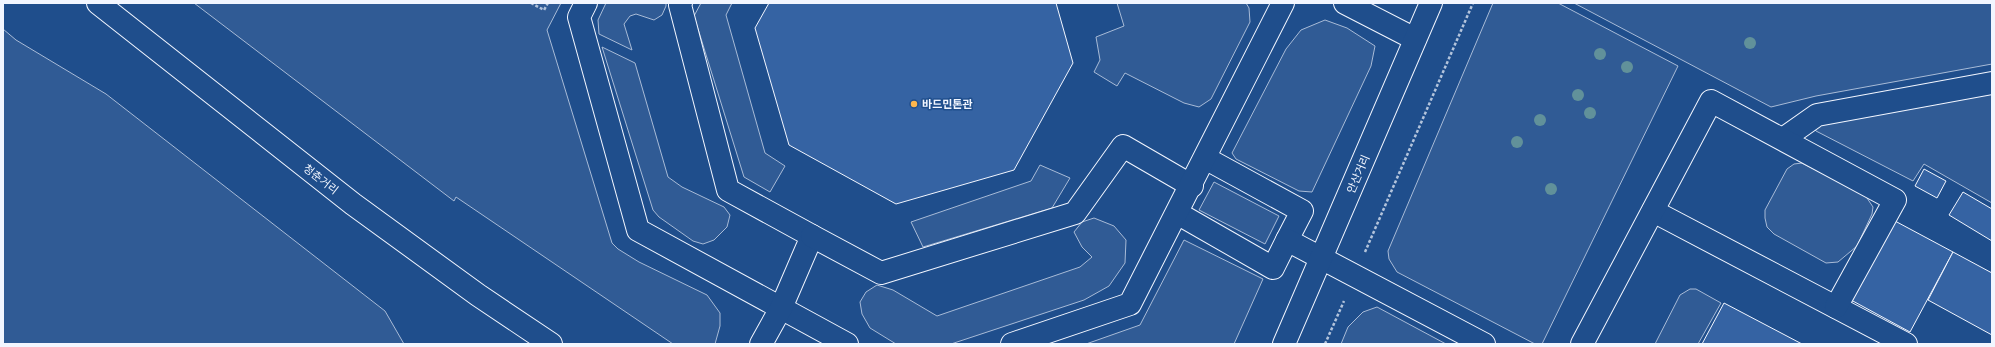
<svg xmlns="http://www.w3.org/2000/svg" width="1995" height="347" viewBox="0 0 1995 347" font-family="'Roboto Condensed','Noto Sans KR',sans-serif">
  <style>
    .built { fill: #305b95; stroke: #a8bbd7 }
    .building { fill: #3563a3; stroke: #f2f6ff }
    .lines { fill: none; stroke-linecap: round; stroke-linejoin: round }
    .minor-casing { stroke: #f2f6ff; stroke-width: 24 }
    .major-casing { stroke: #f2f6ff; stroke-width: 24 }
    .path { stroke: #b3c4dc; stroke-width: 2.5; stroke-dasharray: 3 2; stroke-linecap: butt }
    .minor { stroke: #1f4e8c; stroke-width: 22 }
    .major { stroke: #1f4e8c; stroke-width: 22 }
    .tree { fill: #61919a }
    .poi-dot { fill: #ffb74d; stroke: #1f4e8c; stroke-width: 1.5 }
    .labels { text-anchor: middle; stroke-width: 3; stroke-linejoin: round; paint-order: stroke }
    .poi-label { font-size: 11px; font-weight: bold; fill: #f2f6ff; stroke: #1f4e8c; text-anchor: start }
    .street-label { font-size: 11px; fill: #f2f6ff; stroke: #1f4e8c }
  </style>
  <rect width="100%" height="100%" fill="#1f4e8c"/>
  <!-- built -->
  <g class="built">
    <path d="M194,3H561L547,30L612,243L618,249L639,262L707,295L720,313V326L715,344H673L456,197L454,201Z"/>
    <path d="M606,3H666V6L662,15L654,20L636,14L630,16L624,24L632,50L599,34L598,20Z"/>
    <path d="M701,3H732L726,15L765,153L785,166L770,192L744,177L694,16Z"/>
    <path d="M1117,3H1246L1249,8L1250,22L1211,99L1199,107L1184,103L1125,73L1117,86L1094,72L1100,60L1096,37L1124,26Z"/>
    <path d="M1493,3H1558L1678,66L1542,344H1535L1397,272L1389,259L1388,251Z"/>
    <path d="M1574,3H1992V64L1816,96L1771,107Z"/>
    <path d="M1325,20L1347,28L1375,46L1371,66L1312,192L1299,191L1236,159L1232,153L1286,49L1301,30Z"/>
    <path d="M3,29L16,40L106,94L385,311L404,344H3Z"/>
    <path d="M602,47L635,63L668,177L682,187L724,207L730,215L727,227L714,240L703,244L693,241L659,217L653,210Z"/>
    <path d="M1992,90V203L1924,164L1913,181L1816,131L1813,127Z"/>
    <path d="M1802,163L1865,195L1873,207L1872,214L1857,246L1838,262L1826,263L1774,234L1767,227L1765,218V210L1787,169L1794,164Z"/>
    <path d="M1040,165L1070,178L1052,208L923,247L911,222L1031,181Z"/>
    <path d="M1214,182L1279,216L1265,244L1199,210Z"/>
    <path d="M1094,218L1114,226L1126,240L1125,263L1109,286L1084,300L951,344H896L870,328L862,314L860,302L866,292L877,285L893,290L937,316L1080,267L1092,257L1082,247L1074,232L1082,222Z"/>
    <path d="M1184,240L1263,279L1234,344H1086L1140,325Z"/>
    <path d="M1690,289H1696L1721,303L1698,344H1655L1680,295Z"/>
    <path d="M1377,307L1446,344H1341L1348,327L1363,312Z"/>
  </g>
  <!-- building -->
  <g class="building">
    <path d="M769,3H1056L1073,63L1014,170L896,204L789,145L755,28Z"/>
    <path d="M1924,169L1946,181L1937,198L1915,186Z"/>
    <path d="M1963,192L1992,209V241L1949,215Z"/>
    <path d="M1895,221L1953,252L1910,332L1851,300Z"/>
    <path d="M1953,252L1992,273V335L1928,300Z"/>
    <path d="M1724,303L1802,344H1702Z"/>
  </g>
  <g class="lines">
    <!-- minor casing -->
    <g class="minor-casing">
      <g id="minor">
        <path d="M586,3L579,17L638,230L847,344"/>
        <path d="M681,3L680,5L728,190L812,236L781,308L761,344"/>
        <path d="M1345,3L1415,39"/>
        <path d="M1783,139L1817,115L1992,83"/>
        <path d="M1205,158L1302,211L1287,240"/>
        <path d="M1653,211L1906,344"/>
        <path d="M1177,213L1273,268L1287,240L1484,344"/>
        <path d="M812,236L881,273L1075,213L1123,146L1192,186"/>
        <path d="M1012,344L1130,304L1283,3"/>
        <path d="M1582,344L1711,101L1895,200L1836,307"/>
      </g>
    </g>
    <!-- major casing -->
    <g class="major-casing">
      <g id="major">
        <path d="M98,3L353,204L478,295L551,344"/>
        <path d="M1284,344L1431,3"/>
      </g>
    </g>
    <!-- path -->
    <g class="path">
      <path d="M531,3L544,10L548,3"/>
      <path d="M1365,252L1473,3"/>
      <path d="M1325,344L1344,301"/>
    </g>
    <!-- minor -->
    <use href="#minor" class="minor"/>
    <!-- major -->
    <use href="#major" class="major"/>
  </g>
  <!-- trees -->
  <g class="tree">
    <circle cx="1750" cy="43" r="6"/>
    <circle cx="1600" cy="54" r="6"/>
    <circle cx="1627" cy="67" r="6"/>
    <circle cx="1578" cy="95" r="6"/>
    <circle cx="1590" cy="113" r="6"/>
    <circle cx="1540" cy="120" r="6"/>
    <circle cx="1517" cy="142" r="6"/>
    <circle cx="1551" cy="189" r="6"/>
  </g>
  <!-- markers -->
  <circle class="poi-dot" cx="914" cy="104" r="4"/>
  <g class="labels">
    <!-- poi labels -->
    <g class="poi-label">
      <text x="922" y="108">바드민톤관</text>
    </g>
    <!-- street labels -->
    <g class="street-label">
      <text transform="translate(1358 174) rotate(-67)" y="4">안산거리</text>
      <text transform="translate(321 179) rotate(38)" y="4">청춘거리</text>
    </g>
  </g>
  <!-- border -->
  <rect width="1995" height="347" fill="none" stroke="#f2f6ff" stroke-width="8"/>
</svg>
